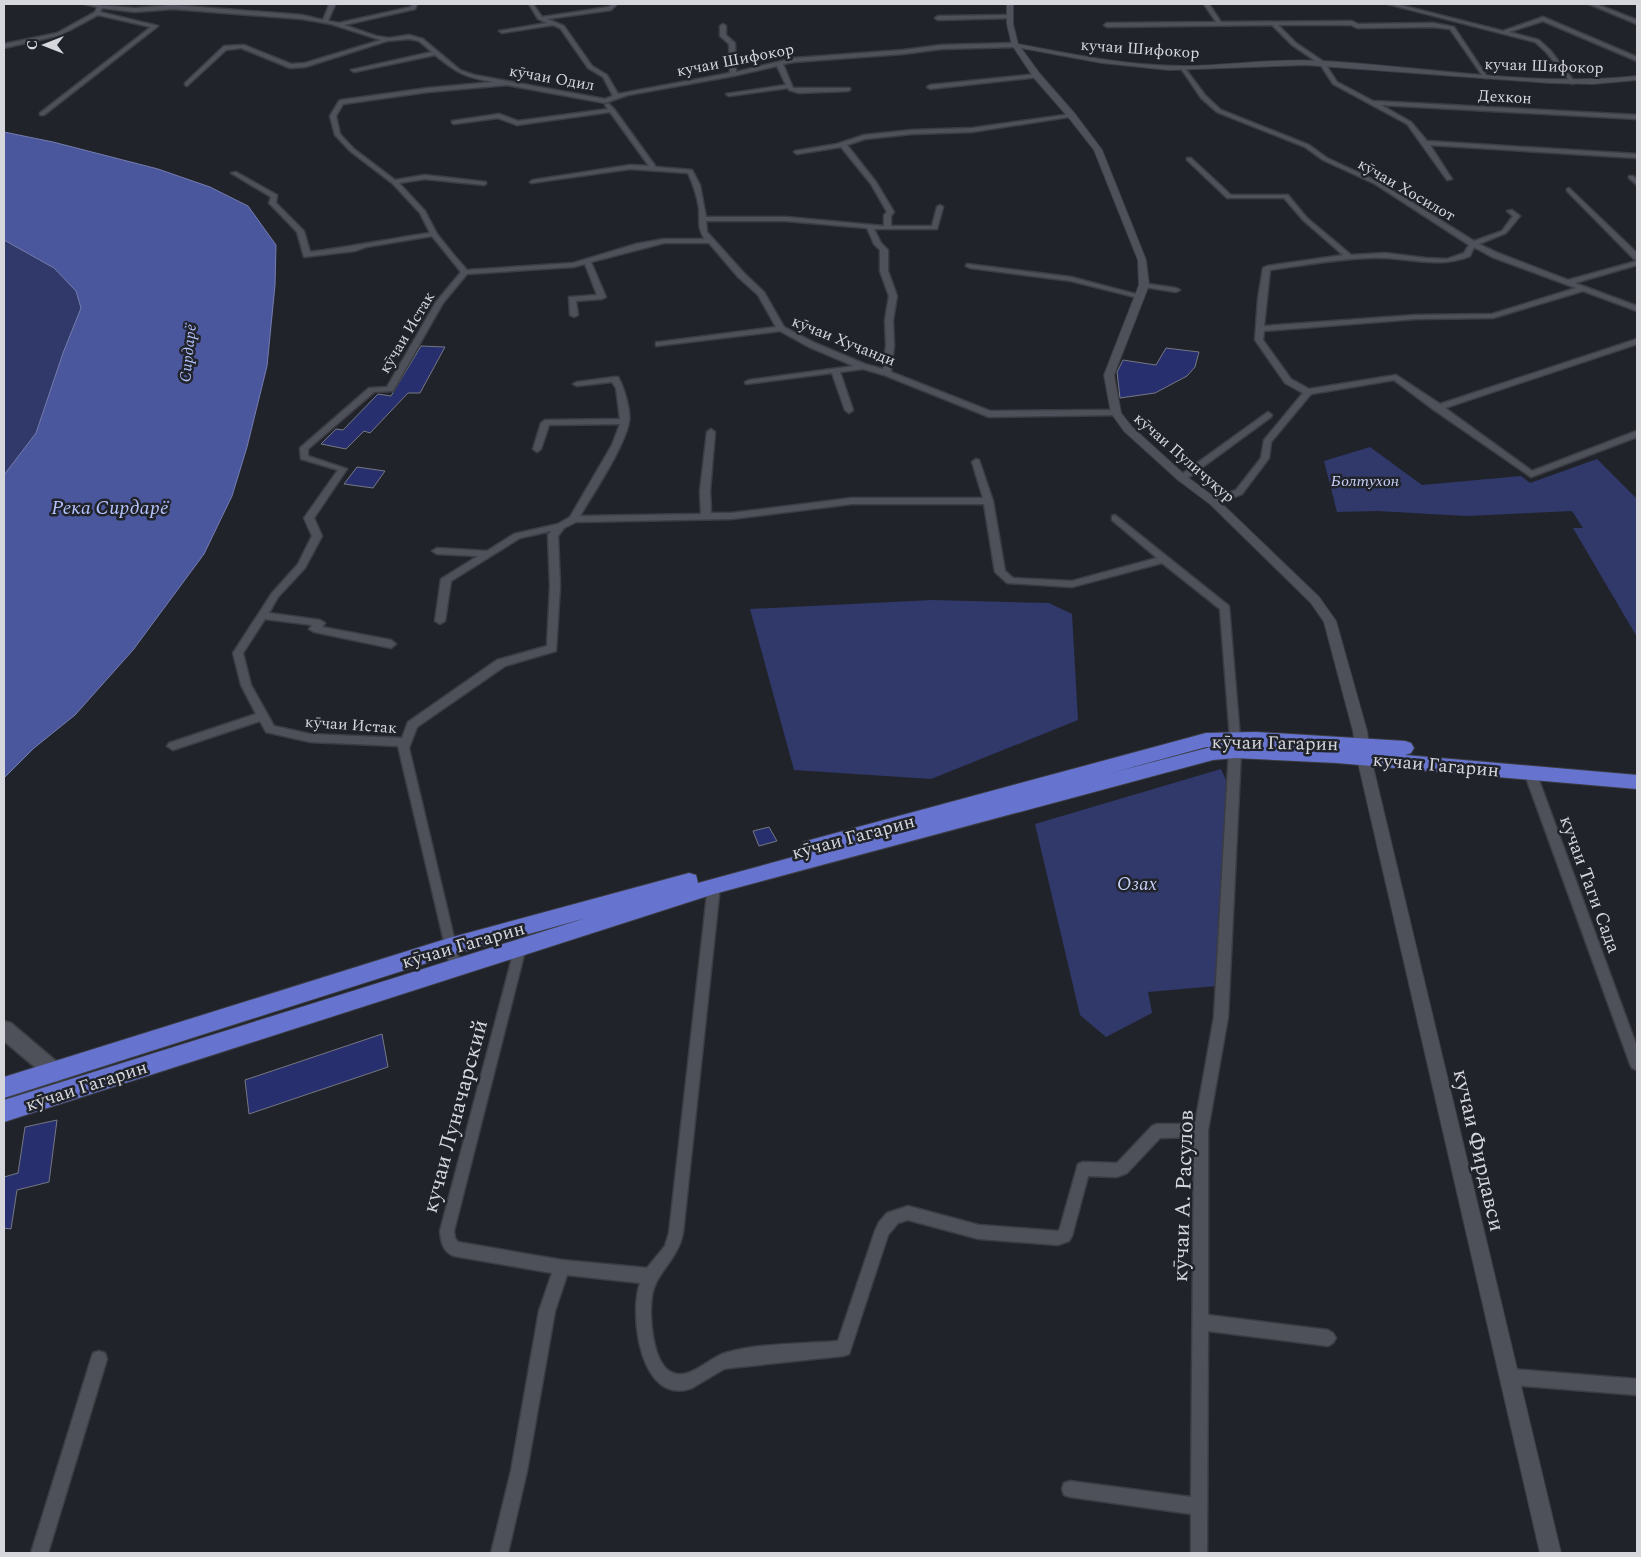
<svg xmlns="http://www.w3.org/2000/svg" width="1641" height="1557" viewBox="0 0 1641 1557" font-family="Spectral,serif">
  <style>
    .green { fill: #303969 }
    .water { fill: #4b579c; stroke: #747daf }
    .building { fill: #272f6f; stroke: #757881 }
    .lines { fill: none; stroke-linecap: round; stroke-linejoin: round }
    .minor-casing { stroke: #3b3d43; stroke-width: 3 }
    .tertiary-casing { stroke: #3b3d43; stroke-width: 2 }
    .secondary-casing { stroke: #3b3d43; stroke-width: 3 }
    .trunk-casing { stroke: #3b3d43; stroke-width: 2 }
    .minor { fill: #4f515a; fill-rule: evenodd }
    .tertiary { fill: #4f515a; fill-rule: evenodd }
    .secondary { fill: #4f515a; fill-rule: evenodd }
    .trunk { fill: #6674d0; fill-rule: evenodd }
    .labels { text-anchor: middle; stroke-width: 5; stroke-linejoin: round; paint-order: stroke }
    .far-street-label { font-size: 16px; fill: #d5d7dc; stroke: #21232b }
    .far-water-label { font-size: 16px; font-style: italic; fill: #b4c3fd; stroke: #21232b }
    .far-park-label { font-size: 16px; font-style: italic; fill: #c8d2fa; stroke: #21232b }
    .street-label { font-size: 19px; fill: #d5d7dc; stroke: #21232b }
    .park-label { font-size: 19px; font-style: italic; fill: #c8d2fa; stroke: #21232b }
    .water-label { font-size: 20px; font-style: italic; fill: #b4c3fd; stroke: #21232b }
    .near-street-label { font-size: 22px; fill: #d5d7dc; stroke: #21232b }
  </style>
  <rect width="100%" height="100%" fill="#21232b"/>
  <!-- green -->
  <g class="green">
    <path d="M4,240L54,268L76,291L81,308L63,353L36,433L4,475Z"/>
    <path d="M1370,447L1422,485L1521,476L1530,483L1597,459L1637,499V637L1573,528H1583L1572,511L1466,516L1377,511L1337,512L1324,461Z"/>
    <path d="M932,600L1049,603L1072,614L1078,720L931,779L794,770L750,609Z"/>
    <path d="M1221,769L1230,789L1216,986L1148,992L1152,1013L1106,1037L1080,1015L1035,824Z"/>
  </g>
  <!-- water -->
  <path class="water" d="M4,132L53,142L158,169L210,187L248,206L276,245L275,285L267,366L247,447L232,496L204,554L133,650L75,715L34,748L4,778V475L36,433L63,353L81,308L76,291L54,268L4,240Z"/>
  <!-- building -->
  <g class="building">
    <path d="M421,346L445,347L420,393H408L370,433L364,431L346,449L321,444L336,429L343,430L378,394L391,396Z"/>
    <path d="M1166,348L1199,352L1195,367L1187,376L1155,393L1120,398L1117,372L1123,360L1156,365Z"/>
    <path d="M357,467L385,471L373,488L344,484Z"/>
    <path d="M769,827L777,841L759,846L753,831Z"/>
    <path d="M382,1034L388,1067L249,1114L245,1080Z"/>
    <path d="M57,1120L49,1182L17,1190L11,1229L4,1228V1177L18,1173L25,1127Z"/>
  </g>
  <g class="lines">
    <!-- minor casing -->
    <g class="minor-casing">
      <g id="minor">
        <path d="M85,4L135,8L173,5L302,15L323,20L329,5L333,4L335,5L328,21L339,23L411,7L413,4H417L415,9L344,25L376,36L389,38L409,35L423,39L460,70L474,75L605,99L613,96L603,77L588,68L560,28L553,25L502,33L499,31L547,23L538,19L529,4H533L542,17L609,7L612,4H617L611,10L547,19L564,26L592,66L607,75L618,94L730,73L729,44L720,36V26L723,24L726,26V35L735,43L736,72L794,58L903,50L941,45L1015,43L1018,45L1015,47L941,49L903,54L794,62L783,64L793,88H850V90L848,91L799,93L789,90L788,88L729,96L726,94L786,85L777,66L733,76L628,95L605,103L507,85L428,92L343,104L336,116L340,134L354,149L395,180L425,175L486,182V184L484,185L425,179L399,183L425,211L437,234L453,254L467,270L573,263L636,244L664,239H705C697,229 700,220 699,208C697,196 693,184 688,173L630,169L531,183L530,182L533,180L630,165L649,166L610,112L517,125L498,118L454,124L452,123V121L499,114L518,121L608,109L605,105L608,103L614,109L656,167L692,170L700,185L706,217H786L884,226V215L887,212L871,184L841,147L797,154L794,152L795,151L837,144L864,135L912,130L972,128L1072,114L1075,116L972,132L912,134L865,139L847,145L876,182L894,212L891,216V226H932L937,207L940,205L943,207L937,229H874L881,243L888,250V271L897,296L893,320L894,346L891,372L990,411L1116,410L1119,411V415L989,417L884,375L863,369L840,372L853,410L849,413L845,410L832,373L746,384L745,382L749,380L854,366L809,347L780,331L656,346V342H659L776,327L758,295L738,277L709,243H664L591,262L606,297L602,299L576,301L578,315L574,317L570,315L569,297L597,295L585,264L573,267L467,274L443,303L393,391L374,392L308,449V456L347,469L314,518L322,536L305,568L278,597L269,613L320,620L325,623L322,627L391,640L396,644L391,648L314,632L309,629L312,625L265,619L243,653L251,685L274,726L310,734L402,738L408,722L497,660L547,646L550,586L548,535L551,531L520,538L451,581L445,621L440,624L435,621L441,579L478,556L437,554L432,551L437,548L487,551L514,534L558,524L570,517L612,445L620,424L549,425L541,449L537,452L533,449L541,423L545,420L620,419L616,388L612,382L577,386L573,384L577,382L615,377H618C624,387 631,411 629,422C624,448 594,492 580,516L701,514L700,491L707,432L711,429L715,432L710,491L711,513H731L852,498H983L972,462L976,459L979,460L993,501L1005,571L1013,578L1072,581L1157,558L1112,520V516L1115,515L1229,606L1240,738L1239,741H1231L1230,738L1220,609L1162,563L1072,587L1007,583L995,572L984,504H852L731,519L576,522L564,528L558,536L560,586L556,651L505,666L417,727L409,748L461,967L459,971L455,972L451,971L398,746L310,742L266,732L260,721L173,750L167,746L169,743L256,714L241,685L233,653L272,593L298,564L312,536L304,518L338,470L301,459L300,448L369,388L387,387L436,302L461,272L432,236L366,247L355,251L304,257L297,232L269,203L271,197L231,173L236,172L277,195L276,203L304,231L310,252C350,247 389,239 430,233L420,213L392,183L350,151L335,135L330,116L339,101L341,100L428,88L493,82C465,77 457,73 435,55L354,72L351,70L432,52L419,41L409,39L387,41L305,67L290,68L241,48L226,50L187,86L185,85V83L224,46L244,45L291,64L305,63L381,40L331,24L302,19L173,9L135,12L102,8L100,12L158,26L44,115H40V113L151,27L98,15L61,35L4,48V44L57,33L95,12L97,7ZM706,221H786L867,228L874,244L880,250V271L889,296L885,320L886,346L883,369L865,364L815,343L784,327L764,292L744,273L707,232Z"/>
        <path d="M1204,4H1209L1221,22L1352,21L1358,24L1433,23L1454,27L1488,78H1484L1450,29L1433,27L1357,28L1351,25H1278L1296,43L1324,62L1337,82L1373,101L1637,115V119L1381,105L1411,122L1427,141L1637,154V158L1430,145L1452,179L1447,180L1407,124L1333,84L1320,64L1292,45L1272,25L1107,27L1104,25L1107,23L1216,22Z"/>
        <path d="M1388,4H1396L1503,31L1543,17L1637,57V61L1543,21L1509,32L1539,40L1550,50L1574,81V83L1572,84L1546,52L1535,42Z"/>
        <path d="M1589,4H1596L1637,20V24Z"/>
        <path d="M1010,15L1012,18L938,20L935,18L938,16Z"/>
        <path d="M1180,67H1184L1205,95L1221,110L1309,145L1327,158L1379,182L1474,241L1502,231L1513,216L1507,211L1512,210L1520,216L1506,233L1479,244L1498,253L1568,280L1637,261V265L1575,283L1637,306V311L1583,291L1493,318L1416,319L1264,331L1263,340L1291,379L1309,389L1396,375L1440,404L1637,339V344L1445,408L1532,471L1634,432L1637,431V437L1531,477L1434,410L1394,380L1311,394L1271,442L1269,458L1242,494L1217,504H1211V500L1236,490L1261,458L1264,440L1303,393L1285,383L1255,340L1258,299L1263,268L1267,266L1343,255L1303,220L1284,198H1227L1187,160V158H1191L1231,195H1288L1307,218L1351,255L1385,253L1426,258L1447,259L1464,253L1469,245L1375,184L1323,160L1305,147L1217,112L1201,98ZM1474,247L1492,257L1576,288L1492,314L1416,315L1264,326L1270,270C1304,265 1337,259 1370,258C1405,256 1437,270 1470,256Z"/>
        <path d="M1037,74L1040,76L1039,77L930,89L927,87L930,85Z"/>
        <path d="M1629,176H1633L1637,179V185L1629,178Z"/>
        <path d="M1569,188L1637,253V259H1634L1567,191V189Z"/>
        <path d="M967,264L1071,277L1143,296L1139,298L1071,281L970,268L966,266Z"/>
        <path d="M1141,283L1176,288L1180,290L1176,292L1144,287L1140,285Z"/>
        <path d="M1268,412L1272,415L1271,417L1185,480H1179V476Z"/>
        <path d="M1235,747L1241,751L1228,1017L1208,1130V1315L1328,1330L1333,1333L1336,1338L1333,1343L1328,1346L1208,1331L1207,1553H1191V1514L1070,1497L1064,1495L1062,1489L1064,1483L1070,1481L1191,1497L1194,1137L1160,1138L1127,1173L1117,1177L1088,1176L1072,1236L1069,1241L1058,1245L979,1239L908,1220L898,1223L888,1235L851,1348L849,1354L843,1356L730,1368L724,1369L692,1388C640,1407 629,1314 640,1283L567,1275L555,1311L527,1471L508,1553H491L511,1471L539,1311L552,1273L454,1256C443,1252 441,1242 440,1231L516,943L520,942L524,943L526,947L454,1231L455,1238L458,1242L562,1260L647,1268L665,1246L669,1233L708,886L710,882L714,881L718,882L720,886L683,1233C678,1260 655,1273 652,1296C649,1316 652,1365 673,1373C690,1380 709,1358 725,1353C759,1343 802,1344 838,1341L875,1231L879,1222L887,1213L908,1206L979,1225L1058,1231L1060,1228L1078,1164L1083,1162L1117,1163L1152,1126L1157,1124H1195L1214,1017L1229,751Z"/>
        <path d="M1530,768L1534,769L1536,772L1637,1047V1070L1632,1068L1630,1064L1524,772L1526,769Z"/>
        <path d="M99,1351L105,1353L107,1359L48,1553H31L91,1359L93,1353Z"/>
        <path d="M1511,1369L1637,1379V1395L1511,1385L1505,1383L1503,1377L1505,1371Z"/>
      </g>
    </g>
    <!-- tertiary casing -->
    <g class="tertiary-casing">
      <path id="tertiary" d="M1007,4H1013V24L1018,44C1075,55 1132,67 1191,66C1235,65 1279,58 1323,61C1428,67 1533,87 1637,76V80L1593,84L1550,83L1306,65L1169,70L1102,63L1021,48L1040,74L1075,114L1102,150L1146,260L1149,285L1114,375L1121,413L1132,427L1186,476L1218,500L1319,597L1336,621L1367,731L1371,758L1561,1553H1540L1357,758L1353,731L1324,622L1311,603L1210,504L1178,480L1124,431L1111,413L1104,375L1139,285L1138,260L1094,150L1069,118L1034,78L1012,45L1007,24Z"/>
    </g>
    <!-- secondary casing -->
    <g class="secondary-casing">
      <path id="secondary" d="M4,1021L11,1023L63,1067L66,1073L63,1079L56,1082L49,1079L4,1041Z"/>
    </g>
    <!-- trunk casing -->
    <g class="trunk-casing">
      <path id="trunk" d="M1256,732L1405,741L1411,743L1414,748L1411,753L1405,755L1637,775V789L1337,763L1235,758L1213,760L714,894L4,1122V1100L586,918L449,956L4,1098V1077L449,938L689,873L696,875L698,883L804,854L800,848L803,842L810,840L1206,733ZM1206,747H1211L1111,773Z"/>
    </g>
    <!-- minor -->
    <use href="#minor" class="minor"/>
    <!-- tertiary -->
    <use href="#tertiary" class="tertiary"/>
    <!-- secondary -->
    <use href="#secondary" class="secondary"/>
    <!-- trunk -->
    <use href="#trunk" class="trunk"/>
  </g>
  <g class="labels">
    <!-- far-street labels -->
    <g class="far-street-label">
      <text transform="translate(1140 48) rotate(4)" y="6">кучаи Шифокор</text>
      <text transform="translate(735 59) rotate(-11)" y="6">кучаи Шифокор</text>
      <text transform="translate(1544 65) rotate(2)" y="6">кучаи Шифокор</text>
      <text transform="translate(552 77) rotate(10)" y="6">кӯчаи Одил</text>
      <text transform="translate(1505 96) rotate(3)" y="6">Дехкон</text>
      <text transform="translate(1407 189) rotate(30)" y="6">кӯчаи Хосилот</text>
      <text transform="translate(406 332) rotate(-59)" y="6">кӯчаи Истак</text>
      <text transform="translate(844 340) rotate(22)" y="6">кӯчаи Хуҷанди</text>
      <text transform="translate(1185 457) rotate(41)" y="6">кӯчаи Пуличуқур</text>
      <text transform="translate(351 724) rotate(4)" y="6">кӯчаи Истак</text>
    </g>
    <!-- far-water labels -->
    <g class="far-water-label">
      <text transform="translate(187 353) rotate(-84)" y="6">Сирдарё</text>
    </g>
    <!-- far-park labels -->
    <g class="far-park-label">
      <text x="1365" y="486">Болтухон</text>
    </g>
    <!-- street labels -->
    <g class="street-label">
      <text transform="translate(1275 742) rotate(1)" y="7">кӯчаи Гагарин</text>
      <text transform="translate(1436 764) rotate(5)" y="7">кучаи Гагарин</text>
      <text transform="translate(853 836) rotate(-15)" y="7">кӯчаи Гагарин</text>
      <text transform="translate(1591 884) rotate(70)" y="7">кучаи Таги Сада</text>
      <text transform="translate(463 944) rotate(-16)" y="7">кӯчаи Гагарин</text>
      <text transform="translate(86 1085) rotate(-18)" y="7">кӯчаи Гагарин</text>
    </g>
    <!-- park labels -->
    <g class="park-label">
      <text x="1137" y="890">Озах</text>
    </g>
    <!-- water labels -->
    <g class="water-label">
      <text x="110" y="514">Река Сирдарё</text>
    </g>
    <!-- near-street labels -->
    <g class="near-street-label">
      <text transform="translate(454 1116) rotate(-75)" y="8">кучаи Луначарский</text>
      <text transform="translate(1480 1150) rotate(77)" y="8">кучаи Фирдавси</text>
      <text transform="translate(1182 1196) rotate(-88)" y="8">кӯчаи А. Расулов</text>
    </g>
  </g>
  <!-- border -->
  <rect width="1641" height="1557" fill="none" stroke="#d5d7dc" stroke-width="10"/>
  <!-- north arrow -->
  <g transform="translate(45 45) rotate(270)" stroke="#21232b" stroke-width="4" paint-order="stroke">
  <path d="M0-4L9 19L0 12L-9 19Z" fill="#d5d7dc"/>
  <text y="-8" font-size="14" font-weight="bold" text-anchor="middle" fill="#d5d7dc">С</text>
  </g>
</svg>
